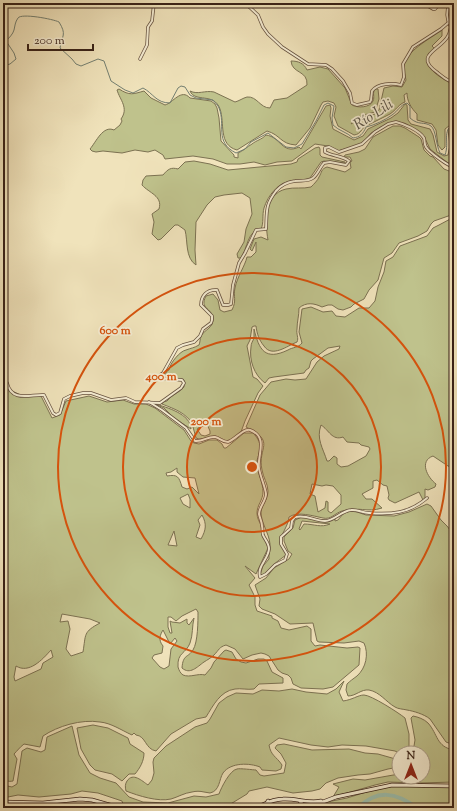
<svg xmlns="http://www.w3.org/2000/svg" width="457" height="811" viewBox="0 0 457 811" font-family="'Sorts Mill Goudy',serif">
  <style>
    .green { fill: #bfc28c; stroke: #7c7252; fill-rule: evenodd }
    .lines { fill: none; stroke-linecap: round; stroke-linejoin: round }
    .stream { stroke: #737f71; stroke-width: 1 }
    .river { stroke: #9bbead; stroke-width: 4 }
    .street-casing { stroke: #665240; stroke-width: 3.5 }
    .secondary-casing { stroke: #382117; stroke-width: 4.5 }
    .street { stroke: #f5edd3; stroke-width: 2 }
    .secondary { stroke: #f5edd3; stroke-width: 3 }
    .ring { fill: none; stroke: #d6530d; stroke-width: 2 }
    .labels { text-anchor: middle; stroke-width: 3.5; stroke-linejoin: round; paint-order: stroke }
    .water-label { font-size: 15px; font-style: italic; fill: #565044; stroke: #f5edd3 }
    .centre { fill: #d6530d; stroke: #f5edd3; stroke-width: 2 }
    .ring-label { font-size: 12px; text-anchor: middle; font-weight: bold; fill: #d6530d; stroke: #f5edd3; stroke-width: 3.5; stroke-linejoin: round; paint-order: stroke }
  </style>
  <rect width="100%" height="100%" fill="#f0e3bb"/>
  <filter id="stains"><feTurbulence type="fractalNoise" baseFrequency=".005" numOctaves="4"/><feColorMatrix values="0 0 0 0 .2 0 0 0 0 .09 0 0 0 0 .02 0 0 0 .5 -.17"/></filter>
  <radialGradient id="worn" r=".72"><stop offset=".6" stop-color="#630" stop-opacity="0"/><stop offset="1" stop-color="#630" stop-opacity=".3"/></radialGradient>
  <!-- green -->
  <g class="green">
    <path d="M442,30V36L432,46L435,49C432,51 429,52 428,55C422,67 444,82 454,82V122L445,129V147L442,150L438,145L436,130L432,124L417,120V114C411,108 407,101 407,93L404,95L405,102C399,104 396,110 390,114C382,118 374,122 366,126C361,128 362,134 354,135L338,126L334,116L336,107L334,103L328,101L323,102L321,105L310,128L296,145C280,144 281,135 267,131L237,150C218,145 225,123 220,109C214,92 195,103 190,91C198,95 205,90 214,92L235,102C239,101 243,98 247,97C257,96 260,108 270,108L274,100L287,98L307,85C308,70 292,74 291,61C298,61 304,63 307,70L320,67L328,69L345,88L352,105C357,108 370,108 373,101C375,97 372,93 375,89H378L379,99L375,112C367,114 355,117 351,124L363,117L375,114L379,110L384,88L393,86L402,87L406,80C405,76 404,71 404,67C404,52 431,38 442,30Z"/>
    <path d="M119,89C130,96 133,94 144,91L151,98L165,105C173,103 181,88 190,98L211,101L215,104L217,108L219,118L221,141L234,155V157L238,158V153C243,151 247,147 252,144C257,140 261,140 266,135C281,137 282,155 299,147L301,149L326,106L330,105L331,108L330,116L333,129L354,140L363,136L368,129L391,118L398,113L405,104L407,105L408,120L411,124L430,129L433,135L437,152L444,156L448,155L450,145L448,130L449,128L454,125V165L448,163L430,149L424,136L403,123H395L381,127L371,133L366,139L359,145L341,150L338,151L328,146L315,144L292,161L277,162L265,165L254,162L240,164H227L213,159L193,156L165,159L163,155L155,150L148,152L135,150L122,153L103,151L96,152L92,151L90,149C96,142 103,125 114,130L120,125L122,121L121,119C129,108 120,100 117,90Z"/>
    <path d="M393,126H400L405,128L419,137L421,139L424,150L430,156L433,157L444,169L454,173V214L434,221L431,224L427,231L418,236L399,243L392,253L384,258L378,280L369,290L364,299L354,304L351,307L343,310L338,309L332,305H328L322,307C314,303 306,302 299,308C299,316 297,322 297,329C296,334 299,338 297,342C287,346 272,358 264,346C259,340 257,334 256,326H254L252,327L250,340L247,346L253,377L257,379L263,386L258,393L245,421L241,432L232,439L226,441L218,437L199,439L196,438L193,427L194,425C184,412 177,410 162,404L163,402L167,401C171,395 179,393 184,387V380C179,378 169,379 163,379L167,371L169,370C170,363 180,351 186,350C191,348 194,348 199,345C200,343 200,339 201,336C205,329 214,328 213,318C212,308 199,309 206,296L213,294L218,300L220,310L224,312L232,310C237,300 233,297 235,288C237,277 245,266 247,257H251L256,252V242L252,251L250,249L254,239L261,237L268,240C265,223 264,194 286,189C294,187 303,189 311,187C314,184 318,180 319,177C322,172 321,169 327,167L345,172L351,168L350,162L352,161L350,157H344L345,155L359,152L365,149L373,137ZM208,419L206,422L210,431V434L205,436L201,435L197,429L199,428V426H206L205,422Z"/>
    <path d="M319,147L320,149V155L322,157L345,162V163L324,161L321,162L310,178C304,180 298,180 291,181C278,183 268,195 264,208C262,215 264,223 261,229C247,231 248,247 241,258H238L237,254L244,242L246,229L252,214L250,198L242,193L224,195L215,197L207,205L196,222L195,250L196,265C185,258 188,241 185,230L178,225H175L161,239L158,240L152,234L154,222L152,214L159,209C163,196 149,193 142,185L143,180L146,176L163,175C168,169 171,167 178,169L185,162L194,161L210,164L228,170L291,164L297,162L298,159L315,148Z"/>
    <path d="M454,217V468L448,466L433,456C419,461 427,477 436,484L435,487L428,490L425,489V499L423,500L419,492L395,503L389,500L388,498L389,495L387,486L383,485L377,480L373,481V488L362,494L366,499H372L382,508C367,513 358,506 342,511C335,513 331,520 323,518C313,516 298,511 289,517C288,527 281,533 280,543L284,548L286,555L274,564L264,575H260L263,566L269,559C268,555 271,550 270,544C269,533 261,523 261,512C262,505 268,499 268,491C268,484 263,477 262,470C257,447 277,442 246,427L260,395L271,382L286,379L295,380L306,379L317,362L324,356L339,349L340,346L328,348L313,359L311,361L309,368L306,370L304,373L274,377L269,378L265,383C254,375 249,360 251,347C251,343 253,341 254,338C254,335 254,332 254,329C259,350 265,361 288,350C293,347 298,348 302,343L299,332L302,309L311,307L323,312L332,311L336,316L345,317L359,308H369L375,301L378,287L384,272L386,261L393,257L400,246L427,236L433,228L439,225ZM321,425C329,430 332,441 343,437L347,442L359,443L361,445L369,447L370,449L366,456L348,466L341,467L337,464V458L334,456L329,461H327C323,448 316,439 321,425ZM312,484L322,486L326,485L333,486L341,495V504L331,513L328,511V502L326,501L325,508L318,512L315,496L310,494Z"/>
    <path d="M3,387L23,396H41L52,418L60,415L66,401L89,396L107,402L123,400L134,404H146L155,408L184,430L191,441L194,443L199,444L209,440H217L222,444L224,448H226L244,433H253C257,437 260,442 260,447C261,452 256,458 257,465C258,474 263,483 263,492C263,500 257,505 257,513C257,518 259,521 261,525C262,529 261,533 263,537C265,541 267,544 268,548L256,574L245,566L255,578L249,585L255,597V605L257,611L272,616V618L278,621L281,628L289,630L307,626L311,629V641L315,646L320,645L347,648L358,647L360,648L359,665L333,687L323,689L301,688L293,684L291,678L288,675L282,673L278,670L269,656L265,654L261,653L252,655L243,659L235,649L226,645C219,647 219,650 214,655C211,658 207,660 204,662C197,667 190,675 182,668C183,654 188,658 193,650C198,642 198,621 198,612L196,609L182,616L176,621L171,617H168V627L170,633H172L170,621L172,622L180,623L187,619V623L189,625L194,618C192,626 193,635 190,643C186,654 177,652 178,667C179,670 180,673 183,675C190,678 198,673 205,675L211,668L214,662L224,651L226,650L232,652L236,659L241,662L246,663L258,659H264L267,661L272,672L283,678V683L259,684L254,689C247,690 241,688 235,689C220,691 213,706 206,717L196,719L171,734L156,751C145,749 146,736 136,735L134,733L132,735C121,730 111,723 100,722C81,719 58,726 43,736L40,747L24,744C20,747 17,751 14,754L17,759L13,781C8,782 6,781 3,777ZM177,468V472L183,477L195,478L199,494L192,487L187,489L182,487C179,477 178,474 167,476L166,473L171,472ZM188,494L190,499V508L183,504L180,498ZM202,515C207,524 206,530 201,539L196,537L200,525L198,520ZM174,531L177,546L168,545ZM62,614L90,619L100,623C83,632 86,634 83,652L71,656L66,649L70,629L68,621L60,622ZM163,630L170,644L175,638L177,641L171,649L169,666L164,669L160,667L152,658L154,655L162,653L163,646C158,640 160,635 163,630ZM51,650L53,657L43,663L41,669L15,681L14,677L16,666C29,674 42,660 51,650Z"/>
    <path d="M155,404C166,407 191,414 191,429L174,418L164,408Z"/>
    <path d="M427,504L431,506L441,520L447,526L454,535V745L446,742L430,719C424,714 413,711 407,710C403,709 398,709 395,707C386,702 380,692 369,690C361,689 356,696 348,696L346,690L347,684C350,681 353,679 357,676C366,668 369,654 364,643L359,641L344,643L319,642L317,641L313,623L290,624L275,614L262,609L259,606L260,599L255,585L266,578L274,568L289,559L292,554L288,551L284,541V537L293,528L295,520L302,517L329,521L335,519V521L338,520L343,514L350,511L357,512L366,515L394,516L409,512ZM302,521L330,524C321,528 314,524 304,524L300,530L299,529Z"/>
    <path d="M344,681L339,692L343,701C352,700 358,695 364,695C371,695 399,713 405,718L409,734V753H399L395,751L366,746L342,745L328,747L311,745L279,738L269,745C271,756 276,756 282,765L281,769L276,771L262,770L260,767C250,763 231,762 223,773C219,779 220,791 210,793C208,793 206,792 204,792C200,791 196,791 192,792C184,793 178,797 171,799C158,802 139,796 126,791C125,787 125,784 127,781C133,772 142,781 148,785L152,780L154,773L153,762L154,758L166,746L195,727L207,723L210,719L219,703L227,697L236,693L253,694L262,690L279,691L292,689L306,692L327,694L336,689Z"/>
    <path d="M413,716C418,717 424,719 428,723C438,734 436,747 454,750V782L420,783L388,782L375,785L333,797L339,787L333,784L353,779L365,780L399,774V777H423V753H414L413,752L415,740L411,718Z"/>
    <path d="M93,725L108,728L128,738L130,744L144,753C144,761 140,768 135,774H129L122,781L112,774L95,770L90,765L81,749L77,728Z"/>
    <path d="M72,726L79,755L90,773L100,778L116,783L129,797L143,802L168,803L194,796L206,797L219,794C221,788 230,770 237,769C239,768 254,770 256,770L260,775L264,776L284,773L286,763L281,754L275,748L277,745L284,744L312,750L349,749L365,753L378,754L399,760V767L388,769L370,774L358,775L338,778L326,783L320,789L312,791L293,793L267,787L249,791L247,794L224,808H205V806L199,808H131L124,807L122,801L98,793L82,791L71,794L39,797L18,795L3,798V785L12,787L17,784L22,751L27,748L41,752L45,750L47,737Z"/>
    <path d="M392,786L454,787V808H311L327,802L347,798L376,789Z"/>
    <path d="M95,801L120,808H93Z"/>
  </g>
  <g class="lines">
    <!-- stream -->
    <path class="stream" d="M3,66L10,64L16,59L14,53L6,41C9,38 13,34 14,30C15,26 15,22 18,18C21,13 53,19 59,22C67,35 62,35 60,48L72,59L76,64L81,66L98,59L104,61L111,81L125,90L133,93L143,88C153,93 156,103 170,103L178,88L181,86L185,87L190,95L196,98L213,100C215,103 218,105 219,108C226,125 214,142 236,153L245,149L251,142L268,133L286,147L294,148L302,144L316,121L324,105L328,103L334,106L332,118L333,125C339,131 347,132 353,138C360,137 363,134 366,127C375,125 385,120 392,115C398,111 400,105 407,103L410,106V118C419,126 424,121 431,126C436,130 436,145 440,153L445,155C450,141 441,132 454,123"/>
    <!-- river -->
    <path class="river" d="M358,808C377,789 396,792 417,808"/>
    <!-- street casing -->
    <g class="street-casing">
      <g id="street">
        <path d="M245,3L258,15L263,27L268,34L282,47L308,64L326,65L332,69L343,81L350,93L352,103L357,105L370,102L371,100L372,91C378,83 392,83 401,85L404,77L403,64L413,47L441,29L448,23"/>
        <path d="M423,3L433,9H435L440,3"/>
        <path d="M450,3C446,11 446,19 451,27C450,29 450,33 448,36C441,50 412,55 438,73C443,77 448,82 454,82"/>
        <path d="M3,6L7,3"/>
        <path d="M140,59L147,45L148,27L152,21L154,3"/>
        <path d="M3,384L7,383C12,403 31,394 44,395L53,413L56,415L60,413L64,399L70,396L83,393H91L111,400L126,398L135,402L160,403L181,388L184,383L182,380L159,378V376L163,373L177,348L183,345L194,342L200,336L203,329L211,323L212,320V316L201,305C201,296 207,289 217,290L223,305H228L231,304L233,285L239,263L245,253L255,232L256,230L266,229C267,212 265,205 276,191C281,185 287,182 295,181C301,180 308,182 313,178C318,174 320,167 324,163L330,162L346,165L349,161C343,156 332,156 325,152V148L329,147L339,152L362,144L375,132L388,124L396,122C404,124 419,130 424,138C425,141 424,144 426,147C429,152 448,166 454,167"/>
        <path d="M149,402L162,410L186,428L195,441C203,442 208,436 215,437C220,438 222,442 228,442C235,440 243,428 250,430C269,437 257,455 259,468C260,476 265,486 266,494C266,501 259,507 259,514C260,519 262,522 262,526C263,529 262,532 263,535C265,540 269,543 269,549C268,560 257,566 260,577L266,574L275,565L285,560L287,554L281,544V537L291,528L292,521L295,517C307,514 314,521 325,521C334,521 341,511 351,510C357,509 362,513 369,513C391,515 410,513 427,498"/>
      </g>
    </g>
    <!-- secondary casing -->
    <g class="secondary-casing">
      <g id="secondary">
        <path d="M268,801L267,804L270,807L281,808"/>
        <path d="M300,801L302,804L300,808"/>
        <path d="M3,802L43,803L80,799L92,800L120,808"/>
        <path d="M256,808C265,804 272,799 283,799C296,798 308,804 321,801"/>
        <path d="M307,808L336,797L392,785L454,786"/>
      </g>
    </g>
    <!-- street -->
    <use href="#street" class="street"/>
    <!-- secondary -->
    <use href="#secondary" class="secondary"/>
  </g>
  <!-- distance rings -->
  <circle cx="252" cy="467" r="65" fill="#d6530d" fill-opacity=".12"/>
  <g class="ring">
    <circle cx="252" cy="467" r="65"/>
    <circle cx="252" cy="467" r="129"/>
    <circle cx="252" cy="467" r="194"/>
  </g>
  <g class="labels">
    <!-- water labels -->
    <g class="water-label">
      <text transform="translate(373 114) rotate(-33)" y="5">Río Lili</text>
    </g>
  </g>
  <circle cx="252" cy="467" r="6" class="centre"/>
  <g class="ring-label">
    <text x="115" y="334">600 m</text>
    <text x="161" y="380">400 m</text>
    <text x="206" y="425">200 m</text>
  </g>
  <!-- margin -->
  <rect width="457" height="811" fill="none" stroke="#f0e3bb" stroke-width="16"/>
  <rect x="4" y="4" width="449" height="803" fill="none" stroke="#382117" stroke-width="2"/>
  <rect x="8" y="8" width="441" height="795" fill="none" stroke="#382117"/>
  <!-- north arrow -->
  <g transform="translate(411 765)"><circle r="19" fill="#f5edd3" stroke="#a99b88"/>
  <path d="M0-3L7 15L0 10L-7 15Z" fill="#8f2418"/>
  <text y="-6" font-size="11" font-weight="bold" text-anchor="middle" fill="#382117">N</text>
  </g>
  <!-- scale -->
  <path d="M28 44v6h65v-6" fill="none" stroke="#382117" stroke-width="2"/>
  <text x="34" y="44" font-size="12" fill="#382117" stroke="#f5edd3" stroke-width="3" paint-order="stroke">200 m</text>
  <rect width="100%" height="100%" filter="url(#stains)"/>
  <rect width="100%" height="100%" fill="url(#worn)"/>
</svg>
